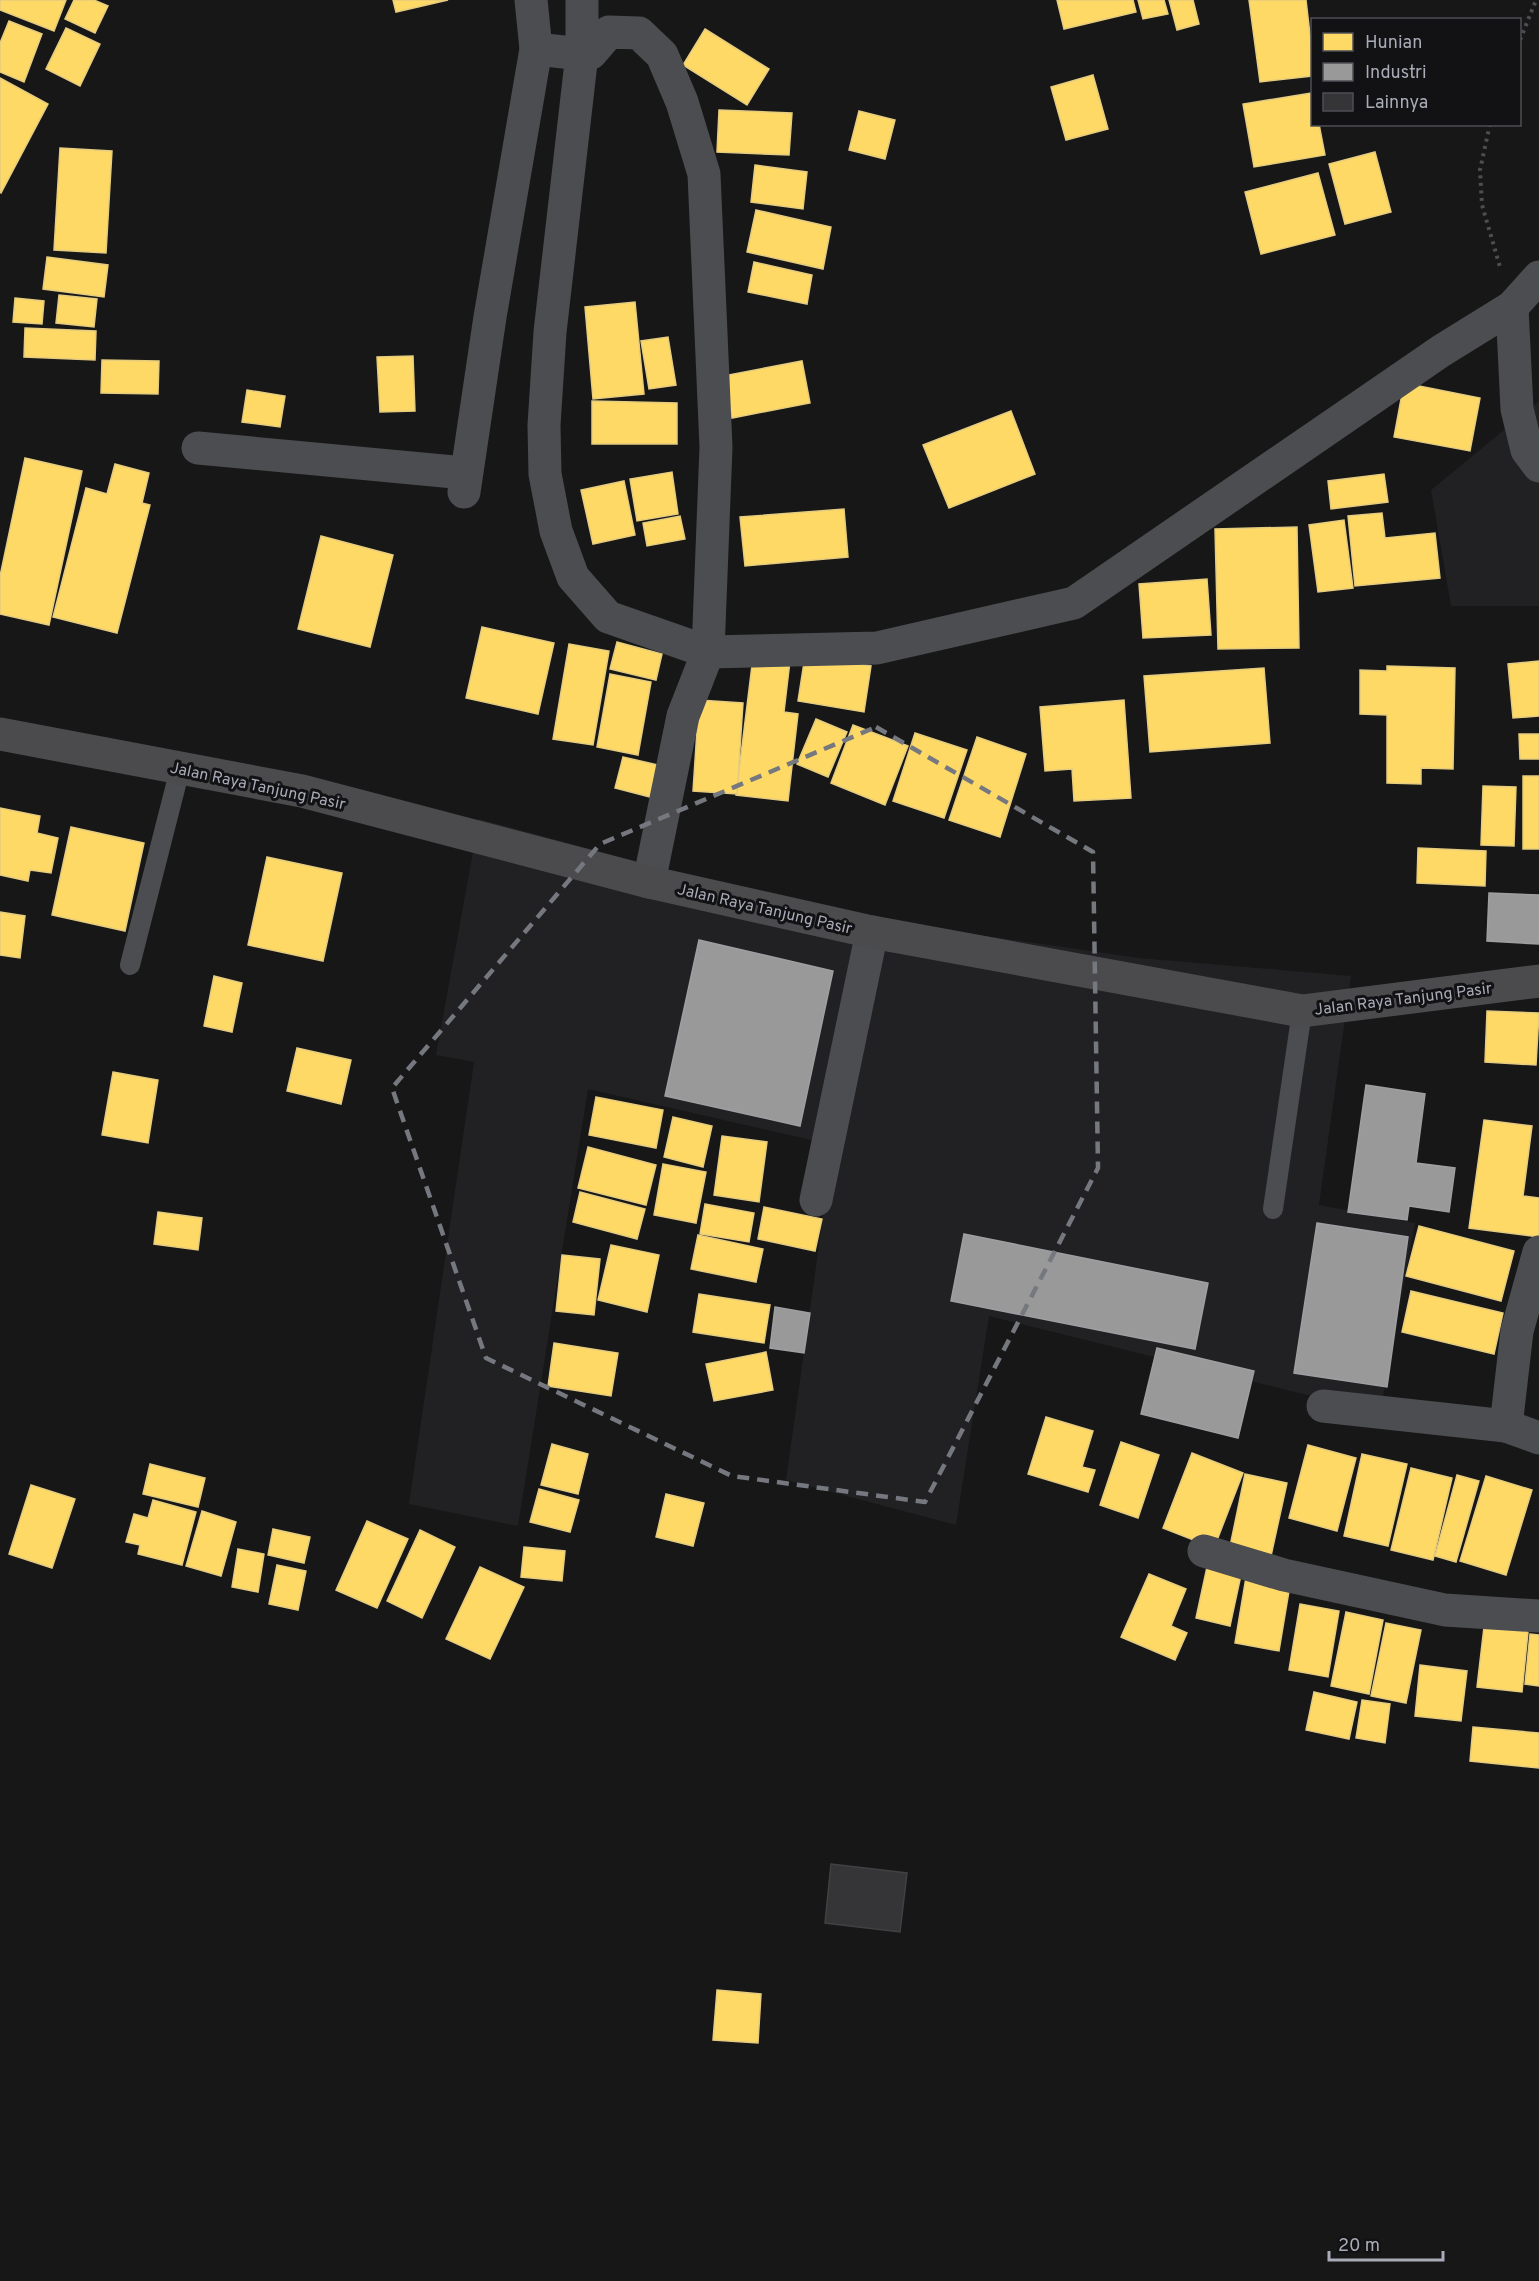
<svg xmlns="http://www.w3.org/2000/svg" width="1539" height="2281" viewBox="0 0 1539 2281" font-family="Overpass,sans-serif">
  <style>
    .built { fill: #212123 }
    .homes { fill: #ffd966; stroke: #e5cc7f; stroke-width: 1.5 }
    .industry { fill: #999; stroke: #9e9fa2; stroke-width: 1.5 }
    .building { fill: #353537; stroke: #404143; stroke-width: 1.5 }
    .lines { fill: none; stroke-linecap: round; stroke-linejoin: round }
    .path { stroke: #4d4e52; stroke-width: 4; stroke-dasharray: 3 4.5; stroke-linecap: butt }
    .lane { stroke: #4c4d50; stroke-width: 20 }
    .street { stroke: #4c4d50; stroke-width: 33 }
    .secondary { stroke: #4b4b4e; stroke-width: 33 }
    .marked { fill: none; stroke: #767880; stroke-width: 4.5; stroke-dasharray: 12 8; stroke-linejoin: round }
    .labels { text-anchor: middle; stroke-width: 6; stroke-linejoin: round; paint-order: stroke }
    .street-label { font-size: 16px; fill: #a9acb8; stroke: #121113 }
  </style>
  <rect width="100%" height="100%" fill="#171717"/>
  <!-- built -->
  <g class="built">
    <path d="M1539,401V606H1451L1431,490Z"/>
    <path d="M479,819L832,914L1139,958L1351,976L1319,1205L1415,1223L1380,1413L989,1316L956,1525L786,1480L833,1145L588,1089L518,1526L409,1504L474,1062L436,1055Z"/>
  </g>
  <!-- homes -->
  <g class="homes">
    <path d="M0,0H66L54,31L0,10Z"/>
    <path d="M74,0H94L108,6L95,33L65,19Z"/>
    <path d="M393,0H448L396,12Z"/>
    <path d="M1057,0H1133L1136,12L1064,29Z"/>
    <path d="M1138,0H1164L1168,14L1143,19Z"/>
    <path d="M1169,0H1193L1199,24L1177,30Z"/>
    <path d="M1249,0H1306L1312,52V76L1260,82Z"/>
    <path d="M9,21L42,34L24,82L0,72V43Z"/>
    <path d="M66,28L100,44L80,86L46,69Z"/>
    <path d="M705,29L769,69L747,105L683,65Z"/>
    <path d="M1093,75L1108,129L1066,140L1051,87Z"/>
    <path d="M0,78L48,104L1,193L0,192Z"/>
    <path d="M1312,93V124H1319L1325,155L1254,167L1243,104Z"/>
    <path d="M719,110L792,113L789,155L717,152Z"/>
    <path d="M859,111L895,120L885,159L849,150Z"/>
    <path d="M60,148L112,151L106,253L54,250Z"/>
    <path d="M1375,152L1391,212L1345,224L1329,164Z"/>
    <path d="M755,165L807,172L803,209L751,202Z"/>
    <path d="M1318,173L1335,235L1261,254L1245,192Z"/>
    <path d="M756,210L831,227L823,269L747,252Z"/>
    <path d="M47,257L108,265L104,297L43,289Z"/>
    <path d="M754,262L812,275L807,304L748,292Z"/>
    <path d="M59,295L97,299L94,327L56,323Z"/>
    <path d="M15,298L44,301L42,324L13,322Z"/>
    <path d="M635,302L644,394L593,399L585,307Z"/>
    <path d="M25,328L96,331L95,360L24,357Z"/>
    <path d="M668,337L676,385L649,389L641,341Z"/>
    <path d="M413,356L415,411L380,412L377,357Z"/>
    <path d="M102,360L159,361L158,394L101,393Z"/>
    <path d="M802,361L810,403L732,418L723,376Z"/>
    <path d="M1404,383L1480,398L1470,451L1394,437Z"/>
    <path d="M247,390L285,396L280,427L242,422Z"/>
    <path d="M592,401L677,403V444H592Z"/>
    <path d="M1011,411L1035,474L949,508L923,445Z"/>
    <path d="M25,458L82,471L49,625L0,614V576Z"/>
    <path d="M115,464L149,473L142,503L150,505L117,633L53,617L86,488L107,494Z"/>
    <path d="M672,472L678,514L637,521L630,479Z"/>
    <path d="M1384,474L1388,502L1331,509L1328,481Z"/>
    <path d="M624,481L635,535L593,544L581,490Z"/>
    <path d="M844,509L848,557L745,566L740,517Z"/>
    <path d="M1382,513L1385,538L1435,533L1440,578L1355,586L1348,516Z"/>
    <path d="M680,516L685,539L647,546L643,523Z"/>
    <path d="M1344,520L1353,588L1318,592L1309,525Z"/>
    <path d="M1297,527L1299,648L1218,649L1215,529Z"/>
    <path d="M321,536L393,555L370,647L298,629Z"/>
    <path d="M1207,579L1211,635L1143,638L1139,584Z"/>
    <path d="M482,627L554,643L538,714L466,698Z"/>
    <path d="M617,642L662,654L656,680L610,669Z"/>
    <path d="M569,644L609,651L593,745L553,739Z"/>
    <path d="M805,656L871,666L864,712L798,701Z"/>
    <path d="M753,657L790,661L784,712L798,714L788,801L736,795Z"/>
    <path d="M1539,661V716L1513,718L1508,664Z"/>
    <path d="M1387,666L1455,668L1453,769L1421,768V784L1387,783V715L1360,714V670L1387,671Z"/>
    <path d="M1264,668L1270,743L1150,752L1144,676Z"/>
    <path d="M610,674L651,682L638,755L597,747Z"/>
    <path d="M699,700L743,703L737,794L693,791Z"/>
    <path d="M1124,700L1131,798L1074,801L1072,769L1045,771L1040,707Z"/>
    <path d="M816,719L847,732L828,777L797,764Z"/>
    <path d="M853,725L908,746L885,805L831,783Z"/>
    <path d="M915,733L967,750L944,818L893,801Z"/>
    <path d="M1519,734H1539V759H1520Z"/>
    <path d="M977,737L1026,754L1000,837L949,820Z"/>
    <path d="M623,757L658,765L650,797L615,788Z"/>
    <rect x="1523" y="776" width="16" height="73"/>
    <path d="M1483,786L1516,787L1514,846L1481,845Z"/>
    <path d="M0,808L40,816L37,833L58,838L51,873L30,870L28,881L0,875Z"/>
    <path d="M71,827L144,843L125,931L52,915Z"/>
    <path d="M1418,848L1486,851L1485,886L1417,883Z"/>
    <path d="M267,857L342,873L323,961L248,945Z"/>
    <path d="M0,912L25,916L20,958L0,955Z"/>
    <path d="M214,976L242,983L232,1032L204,1026Z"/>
    <path d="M1487,1011L1539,1013L1536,1065L1485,1062Z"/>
    <path d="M297,1048L351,1060L341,1104L287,1091Z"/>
    <path d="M113,1072L158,1080L148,1143L102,1135Z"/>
    <path d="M596,1097L663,1110L656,1148L589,1135Z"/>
    <path d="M673,1117L712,1126L703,1167L664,1157Z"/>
    <path d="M1484,1120L1532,1126L1523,1196L1539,1198V1237L1469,1228Z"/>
    <path d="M722,1136L767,1142L759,1202L714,1195Z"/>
    <path d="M588,1147L656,1165L646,1205L578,1188Z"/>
    <path d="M663,1164L706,1172L696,1223L654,1215Z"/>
    <path d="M580,1192L645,1209L637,1239L573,1222Z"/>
    <path d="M705,1204L754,1213L749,1242L700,1234Z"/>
    <path d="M764,1207L822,1219L815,1251L758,1239Z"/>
    <path d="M158,1212L202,1218L198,1250L154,1244Z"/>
    <path d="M1419,1226L1514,1251L1501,1301L1406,1276Z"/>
    <path d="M698,1235L763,1249L756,1282L691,1269Z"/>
    <path d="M611,1245L659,1255L647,1312L598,1300Z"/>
    <path d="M562,1255L600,1259L594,1315L556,1311Z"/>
    <path d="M1411,1291L1503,1313L1494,1354L1402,1332Z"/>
    <path d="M699,1294L770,1305L764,1343L693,1332Z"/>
    <path d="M554,1343L618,1353L611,1396L548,1386Z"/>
    <path d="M766,1352L773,1390L714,1401L706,1364Z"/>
    <path d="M1046,1417L1093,1431L1082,1467L1095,1470L1088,1492L1028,1474Z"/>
    <path d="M1121,1442L1159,1455L1138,1518L1100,1505Z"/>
    <path d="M552,1444L588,1454L578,1494L541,1485Z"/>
    <path d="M1308,1445L1356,1458L1337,1531L1289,1518Z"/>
    <path d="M1192,1453L1243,1473L1214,1548L1163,1528Z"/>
    <path d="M1362,1454L1407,1464L1388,1546L1344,1536Z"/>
    <path d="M150,1464L205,1478L198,1507L143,1494Z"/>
    <path d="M1411,1468L1452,1478L1433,1560L1391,1550Z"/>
    <path d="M1245,1474L1287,1483L1269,1565L1228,1556Z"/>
    <path d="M1457,1475L1479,1481L1456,1562L1435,1556Z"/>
    <path d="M1486,1476L1532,1490L1506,1575L1460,1561Z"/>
    <path d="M31,1485L75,1499L52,1568L9,1554Z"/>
    <path d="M539,1489L579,1500L570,1532L530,1522Z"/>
    <path d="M666,1494L704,1503L693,1546L656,1537Z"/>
    <path d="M153,1500L196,1512L182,1565L138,1554L140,1545L126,1542L134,1514L148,1518Z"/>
    <path d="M202,1511L236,1522L221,1576L186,1566Z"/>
    <path d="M367,1521L408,1539L377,1608L336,1590Z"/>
    <path d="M273,1529L310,1537L304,1563L268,1555Z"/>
    <path d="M420,1530L455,1547L422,1618L387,1601Z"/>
    <path d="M524,1547L565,1551L562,1581L521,1577Z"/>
    <path d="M238,1549L264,1554L258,1592L232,1587Z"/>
    <path d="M277,1565L306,1571L298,1610L269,1604Z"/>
    <path d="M480,1567L524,1587L490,1659L446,1639Z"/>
    <path d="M1207,1567L1241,1575L1230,1626L1196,1618Z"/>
    <path d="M1149,1574L1186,1589L1171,1626L1187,1633L1175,1660L1121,1637Z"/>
    <path d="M1246,1577L1290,1585L1279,1651L1235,1643Z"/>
    <path d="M1300,1604L1339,1611L1328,1677L1289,1670Z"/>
    <path d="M1346,1612L1383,1620L1369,1694L1331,1686Z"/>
    <path d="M1386,1623L1421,1630L1406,1703L1371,1696Z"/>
    <path d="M1484,1627L1528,1632L1522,1692L1477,1687Z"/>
    <path d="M1530,1634L1539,1635V1686L1525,1684Z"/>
    <path d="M1420,1665L1467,1671L1461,1721L1415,1716Z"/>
    <path d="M1314,1692L1357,1702L1349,1739L1306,1730Z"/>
    <path d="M1362,1700L1390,1704L1385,1743L1356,1738Z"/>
    <path d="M1473,1727L1539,1733V1768L1470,1761Z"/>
    <path d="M717,1990L761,1994L758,2043L713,2040Z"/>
  </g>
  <!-- industry -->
  <g class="industry">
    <path d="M1489,893L1539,895V944L1487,941Z"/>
    <path d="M699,940L833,971L800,1126L665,1096Z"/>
    <path d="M1366,1085L1425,1094L1416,1163L1455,1168L1449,1212L1409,1206L1407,1220L1348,1212Z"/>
    <path d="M1317,1223L1408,1237L1387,1387L1294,1373Z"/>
    <path d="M964,1234L1208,1283L1195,1349L951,1301Z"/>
    <path d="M775,1307L810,1313L804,1353L770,1348Z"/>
    <path d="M1157,1348L1254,1371L1238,1438L1141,1414Z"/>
  </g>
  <!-- building -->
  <path class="building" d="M831,1864L907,1873L900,1932L825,1923Z"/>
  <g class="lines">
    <!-- path -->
    <g class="path">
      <path d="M1520,40L1536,0"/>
      <path d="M1490,124L1480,170L1482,205L1500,267"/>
    </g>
    <!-- lane -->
    <g class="lane">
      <path d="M130,965L180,769"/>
      <path d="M1273,1209L1302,1011"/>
    </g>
    <!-- street -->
    <g class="street">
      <path d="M582,0V54L550,332L544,425L545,474L556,531L573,577L608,617L708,652L877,648L1074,603L1441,351L1512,307L1539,277"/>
      <path d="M536,49L582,54L591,53L609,32L639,33L662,55L682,102L704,174L716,447L708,652L683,716L649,882"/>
      <path d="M1512,307L1517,409L1527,450L1539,466"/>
      <path d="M198,448L465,473"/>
      <path d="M464,492L490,317L536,49L531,0"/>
      <path d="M816,1200L872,932"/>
      <path d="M1539,1252L1517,1331L1506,1426L1539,1438"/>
      <path d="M1323,1406L1506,1426"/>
      <path d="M1204,1551L1284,1575L1445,1610L1539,1616"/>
    </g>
    <!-- secondary -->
    <path class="secondary" d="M0,734L302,791L649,882L872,932L1302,1011L1539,981"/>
  </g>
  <!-- marked area -->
  <path class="marked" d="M876,727L1093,852L1098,1168L925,1502L732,1476L486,1358L392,1088L600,844Z"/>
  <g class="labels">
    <!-- street labels -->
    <g class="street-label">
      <text transform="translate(258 785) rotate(12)" y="6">Jalan Raya Tanjung Pasir</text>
      <text transform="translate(765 908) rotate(13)" y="6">Jalan Raya Tanjung Pasir</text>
      <text transform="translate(1403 998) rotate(-7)" y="6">Jalan Raya Tanjung Pasir</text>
    </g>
  </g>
  <!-- legend -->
  <rect x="1311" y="18" width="210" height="108" fill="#121113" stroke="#4e4f55" stroke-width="1.5"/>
  <rect x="1323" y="33" width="30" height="18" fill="#ffd966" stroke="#4e4f55" stroke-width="1.5"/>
  <text x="1365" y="48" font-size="18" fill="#a9acb8">Hunian</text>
  <rect x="1323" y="63" width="30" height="18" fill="#999999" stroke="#4e4f55" stroke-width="1.5"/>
  <text x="1365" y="78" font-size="18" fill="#a9acb8">Industri</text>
  <rect x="1323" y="93" width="30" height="18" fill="#353537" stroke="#4e4f55" stroke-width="1.5"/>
  <text x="1365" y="108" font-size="18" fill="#a9acb8">Lainnya</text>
  <!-- scale -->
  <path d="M1329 2251v9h114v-9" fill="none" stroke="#a9acb8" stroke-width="3"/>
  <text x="1338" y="2251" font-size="18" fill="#a9acb8" stroke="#121113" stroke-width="4.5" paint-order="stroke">20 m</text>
</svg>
